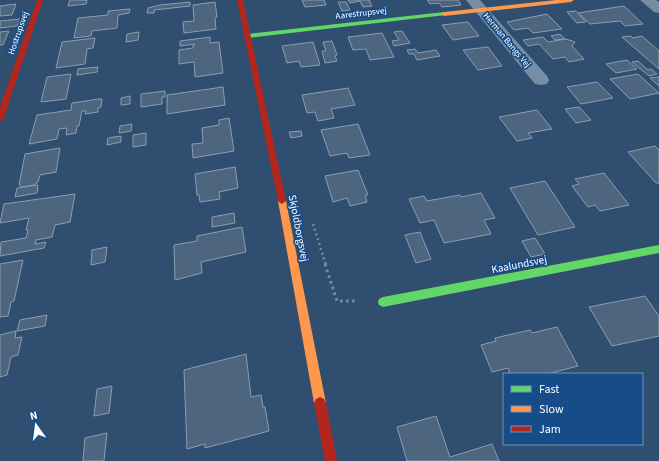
<svg xmlns="http://www.w3.org/2000/svg" width="659" height="461" viewBox="0 0 659 461" font-family="'Source Sans 3',sans-serif">
  <style>
    .building { fill: #4d657f; stroke: #8b9eb2 }
    .lines { fill: none; stroke-linecap: round; stroke-linejoin: round }
    .path-far1 { stroke: #778da4; stroke-width: 2.5; stroke-dasharray: 2 3; stroke-linecap: butt }
    .path { stroke: #778da4; stroke-width: 3; stroke-dasharray: 2.5 3.5; stroke-linecap: butt }
    .street { fill: #778da4; fill-rule: evenodd }
    .fast { fill: #63d668; fill-rule: evenodd }
    .slow { fill: #ff974d; fill-rule: evenodd }
    .jam { fill: #b3261e; fill-rule: evenodd }
    .labels { text-anchor: middle; stroke-width: 3.5; stroke-linejoin: round; paint-order: stroke }
    .far-street-label { font-size: 9px; fill: #fff; stroke: #164d89 }
    .street-label { font-size: 11px; fill: #fff; stroke: #164d89 }
  </style>
  <rect width="100%" height="100%" fill="#304e6f"/>
  <!-- building -->
  <g class="building">
    <path d="M70,0H87L86,4L68,6Z"/>
    <path d="M302,0H324L326,5L305,7Z"/>
    <path d="M348,0H369L372,6L363,7L360,1L350,3Z"/>
    <path d="M427,0H458L461,5L442,7L439,3L430,4Z"/>
    <path d="M190,2V6L154,10V13H147L148,8L160,5Z"/>
    <path d="M215,2L217,17L215,18L216,29L184,33L183,22L194,21L193,5Z"/>
    <path d="M338,2H346L350,10L342,11Z"/>
    <path d="M16,4L12,15L0,16V6Z"/>
    <path d="M624,6L643,24L625,26L620,21L590,24L578,13Z"/>
    <path d="M130,9L129,13L118,15L117,28L92,31L91,36L74,38L78,18L108,15V11Z"/>
    <path d="M576,11L586,22L577,23L567,12Z"/>
    <path d="M547,14L562,29L533,33L528,28L514,30L507,22Z"/>
    <path d="M20,19L17,26L0,28V21Z"/>
    <path d="M468,22L479,36L453,40L442,25Z"/>
    <path d="M9,31L3,45H0V32Z"/>
    <path d="M402,31L410,43L394,46L392,41L399,40L394,32Z"/>
    <path d="M139,32L138,40L126,42L127,34Z"/>
    <path d="M382,33L394,57L370,60L366,49L353,50L348,37Z"/>
    <path d="M560,34L565,39L555,40L551,36Z"/>
    <path d="M631,36L633,38L642,36L659,51V69L622,37Z"/>
    <path d="M210,37V43L219,42L223,73L195,77L194,62L179,64V50L193,48V45L195,44L180,46V41Z"/>
    <path d="M543,37L548,42L566,39L575,42L572,46L584,59L569,62L565,57L553,59L539,44L528,46L523,40Z"/>
    <path d="M95,38L93,48L87,49L85,64L56,68L62,42Z"/>
    <path d="M332,41L337,55L335,56L337,61L325,63L322,51H326L323,42Z"/>
    <path d="M313,42L320,65L301,67L299,61L287,63L282,46Z"/>
    <path d="M488,47L502,66L478,70L463,50Z"/>
    <path d="M415,49L418,53L436,50L440,56L417,60L414,54H409L407,50Z"/>
    <path d="M627,60L637,69L616,73L606,64Z"/>
    <path d="M638,61L648,70L651,69L657,74L649,76L632,62Z"/>
    <path d="M98,67L97,72L77,75L78,69Z"/>
    <path d="M71,74L66,99L41,102L47,77Z"/>
    <path d="M638,74L659,93L630,99L610,79Z"/>
    <path d="M659,77V86L650,78Z"/>
    <path d="M597,82L613,98L581,104L567,87Z"/>
    <path d="M223,87L225,105L167,114V95Z"/>
    <path d="M348,88L355,105L331,109L334,118L318,121L315,112L307,113L302,95Z"/>
    <path d="M165,91V97H162V104L141,107V94Z"/>
    <path d="M130,96V104L121,105V98Z"/>
    <path d="M99,99H102L101,107L98,108V112L85,114L86,111H82L79,126H77L76,133L66,135L67,128L59,129L57,139L29,144L37,115L71,110L72,103Z"/>
    <path d="M579,107L591,120L576,123L565,109Z"/>
    <path d="M537,110L552,129L528,133L532,138L517,141L499,117Z"/>
    <path d="M229,118L234,151L193,158L192,144L203,143L202,128L219,125V120Z"/>
    <path d="M132,124L131,131L119,133L120,126Z"/>
    <path d="M358,124L370,155L349,158L347,153L330,156L321,130Z"/>
    <path d="M301,131L302,136L291,138L289,132Z"/>
    <path d="M146,133V145L133,147V135Z"/>
    <path d="M121,136V142L107,145L108,138Z"/>
    <path d="M655,146L659,150V183H656L628,152Z"/>
    <path d="M60,148L56,172L40,175L38,182L34,185L23,187L19,185L25,154Z"/>
    <path d="M235,167L238,188L219,192L220,199L200,202L199,195H197L195,174Z"/>
    <path d="M358,170L368,195H365L367,202L350,206L347,198L333,202L325,176Z"/>
    <path d="M604,173L629,205L600,211L595,205L588,207L572,186L579,184L575,179Z"/>
    <path d="M545,181L575,227L538,235L510,188Z"/>
    <path d="M38,185L37,193L15,197L17,188Z"/>
    <path d="M481,193L495,218L484,220L491,234L444,243L434,220L420,223L409,199L424,196L427,201L460,195L461,197Z"/>
    <path d="M75,194L70,222L55,225L52,237L36,240L35,244L46,242L44,248L0,256L1,242L26,238L28,230H26L29,218L0,223L4,204Z"/>
    <path d="M234,213L235,223L212,227V217Z"/>
    <path d="M242,227L246,252L201,262L202,273L175,280L174,245L197,241V236Z"/>
    <path d="M420,232L431,259L416,263L405,235Z"/>
    <path d="M535,238L545,254L531,257L522,241Z"/>
    <path d="M107,247L105,262L91,265L92,250Z"/>
    <path d="M23,260L14,301L11,302L8,316L0,317V264Z"/>
    <path d="M645,296L659,316V336L612,346L589,307Z"/>
    <path d="M47,315L45,326L17,331L20,320Z"/>
    <path d="M557,327L578,366L547,374H510L508,368L492,372L481,345L496,341L495,338L530,330L532,333Z"/>
    <path d="M16,331L15,338L22,337L18,355L11,357L7,375L0,377V335Z"/>
    <path d="M246,354L251,397L261,395L263,407H265L269,431L205,448V444L187,449L184,370Z"/>
    <path d="M112,386L109,413L94,416L97,389Z"/>
    <path d="M436,416L450,457L492,444L499,461H407L397,427Z"/>
    <path d="M107,433L104,461H83L85,438Z"/>
  </g>
  <g class="lines">
    <!-- path-far1 -->
    <path class="path-far1" d="M313,224L326,265"/>
    <!-- path -->
    <path class="path" d="M325,264L337,301H358"/>
    <!-- street -->
    <g class="street">
      <path d="M466,0H480L547,76L549,80L547,84L541,85L535,84Z"/>
      <path d="M640,0H656L659,2V13L654,12Z"/>
    </g>
    <!-- fast -->
    <g class="fast">
      <path d="M444,12L447,14L446,15L248,38L245,36L248,34Z"/>
      <path d="M659,245V253L383,307L379,305L378,302L379,299L383,297Z"/>
    </g>
    <!-- slow -->
    <g class="slow">
      <path d="M556,0H574L571,2L444,16L441,14L444,12Z"/>
      <path d="M282,198L286,201L326,403L324,407L320,409L316,407L314,403L278,201Z"/>
    </g>
    <!-- jam -->
    <g class="jam">
      <path d="M37,0H43L4,118L0,121V107Z"/>
      <path d="M237,0H243L286,201L282,204L278,201Z"/>
      <path d="M320,397L324,399L326,403L337,461H325L314,403L316,399Z"/>
    </g>
  </g>
  <g class="labels">
    <!-- far-street labels -->
    <g class="far-street-label">
      <text transform="translate(361 13) rotate(-7)" y="3">Aarestrupsvej</text>
      <text transform="translate(18 33) rotate(-71)" y="3">Hostrupsvej</text>
      <text transform="translate(507 40) rotate(50)" y="3">Herman Bangs Vej</text>
    </g>
    <!-- street labels -->
    <g class="street-label">
      <text transform="translate(299 228) rotate(79)" y="4">Skjoldborgsvej</text>
      <text transform="translate(519 264) rotate(-11)" y="4">Kaalundsvej</text>
    </g>
  </g>
  <!-- legend -->
  <rect x="503" y="373" width="140" height="72" fill="#164d89" stroke="#7394b8"/>
  <rect x="511" y="386" width="20" height="6" fill="#63d668" stroke="#7394b8"/>
  <text x="539" y="393" font-size="12" fill="#ffffff">Fast</text>
  <rect x="511" y="406" width="20" height="6" fill="#ff974d" stroke="#7394b8"/>
  <text x="539" y="413" font-size="12" fill="#ffffff">Slow</text>
  <rect x="511" y="426" width="20" height="6" fill="#b3261e" stroke="#7394b8"/>
  <text x="539" y="433" font-size="12" fill="#ffffff">Jam</text>
  <!-- north arrow -->
  <g transform="translate(36 425) rotate(346)" stroke="#164d89" stroke-width="3" paint-order="stroke">
  <path d="M0-3L7 15L0 10L-7 15Z" fill="#ffffff"/>
  <text y="-6" font-size="11" font-weight="bold" text-anchor="middle" fill="#ffffff">N</text>
  </g>
</svg>
